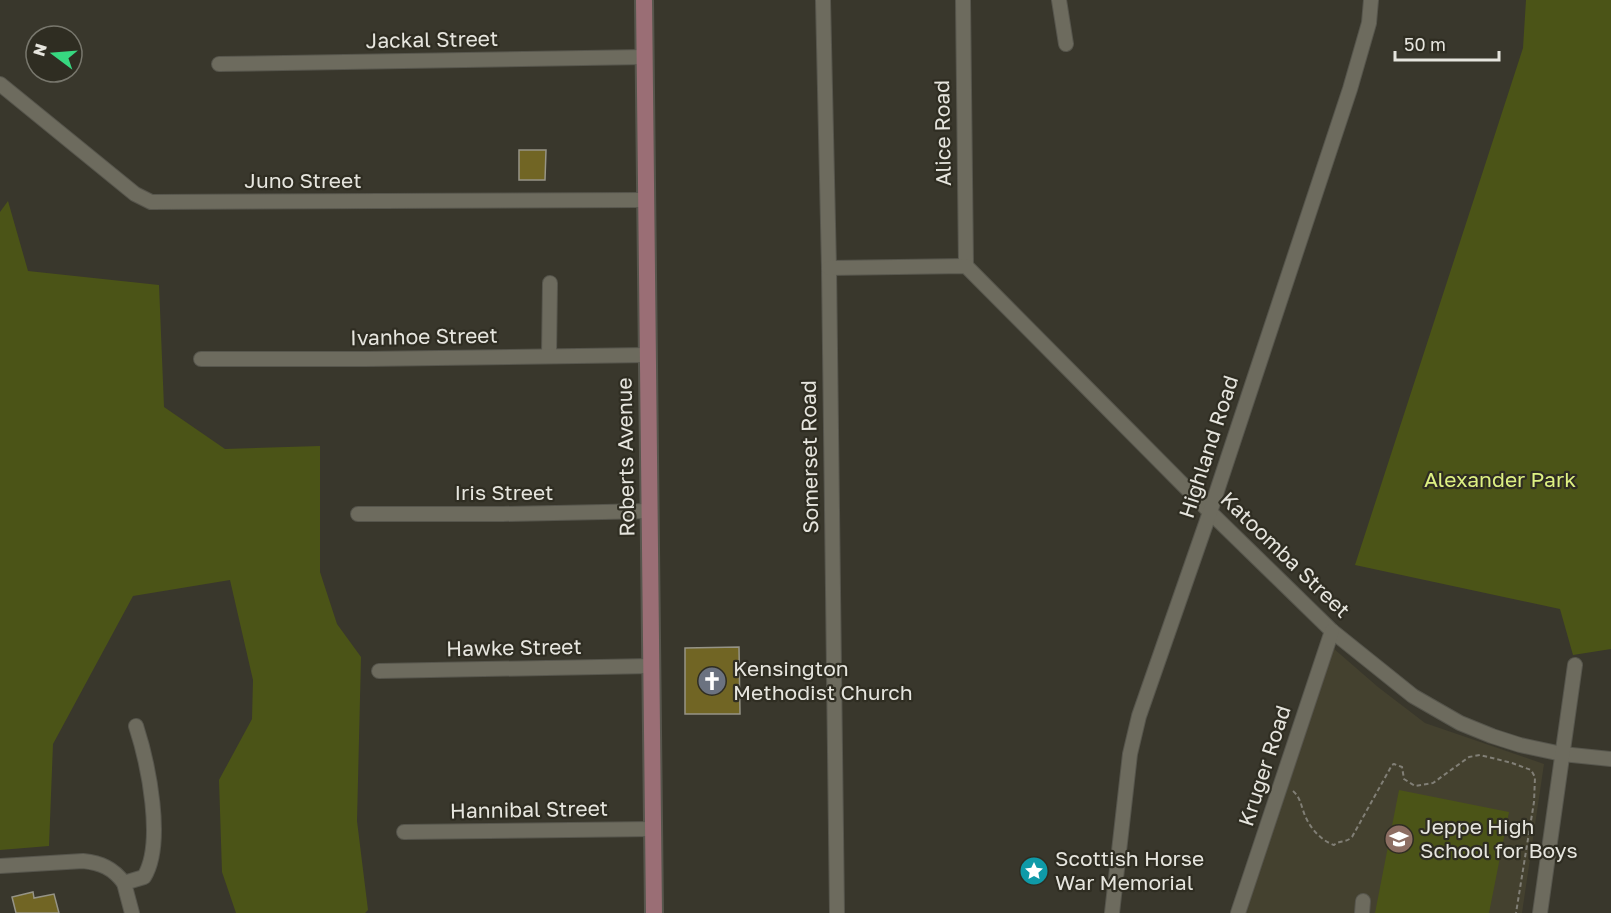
<svg xmlns="http://www.w3.org/2000/svg" width="1611" height="913" viewBox="0 0 1611 913" font-family="'Golos Text',sans-serif">
  <style>
    .built { fill: #44412f }
    .green { fill: #4b5417 }
    .building { fill: #716524; stroke: #969487; stroke-width: 1.5 }
    .lines { fill: none; stroke-linecap: round; stroke-linejoin: round }
    .minor-casing { stroke: #57564d; stroke-width: 16 }
    .major-casing { stroke: #57564d; stroke-width: 20 }
    .path { stroke: #817f76; stroke-width: 2; stroke-dasharray: 4.5 3; stroke-linecap: butt }
    .minor { stroke: #6d6b5e; stroke-width: 14 }
    .major { stroke: #9a6e75; stroke-width: 16 }
    .labels { text-anchor: middle; stroke-width: 4.5; stroke-linejoin: round; paint-order: stroke }
    .street-label { font-size: 21px; fill: #e6e5de; stroke: #2f2d22 }
    .park-label { font-size: 21px; fill: #ddf082; stroke: #2f2d22 }
    .poi-label { font-size: 21px; fill: #e6e5de; stroke: #2f2d22; text-anchor: start }
  </style>
  <rect width="100%" height="100%" fill="#39372c"/>
  <!-- built -->
  <path class="built" d="M1333,648L1378,687L1425,723L1544,764L1522,913H1238Z"/>
  <!-- green -->
  <g class="green">
    <path d="M1526,0H1611V649L1573,655L1560,609L1355,565L1523,48Z"/>
    <path d="M8,201L28,271L159,285L164,407L225,449L320,446V572L337,624L361,657L357,821L368,910L365,913H236L222,872L219,780L252,719L253,680L230,580L133,596L53,744L49,846L0,850V212Z"/>
    <path d="M1399,790L1509,812L1489,913H1375Z"/>
  </g>
  <!-- building -->
  <g class="building">
    <path d="M519,150H546L545,180H519Z"/>
    <path d="M739,647L740,714H685V648Z"/>
    <path d="M33,892L34,898L54,894L59,913H16L12,897Z"/>
  </g>
  <g class="lines">
    <!-- minor casing -->
    <g class="minor-casing">
      <g id="minor">
        <path d="M823,0L829,268L837,913"/>
        <path d="M963,0L966,266"/>
        <path d="M1059,0L1066,44"/>
        <path d="M219,64L645,57"/>
        <path d="M0,84L135,194L151,202L646,200"/>
        <path d="M829,268L966,266L1210,512L1332,631L1413,696L1460,723L1492,736L1520,745L1562,754L1611,759"/>
        <path d="M549,356L550,283"/>
        <path d="M201,359H367L648,355"/>
        <path d="M358,514H503L650,511"/>
        <path d="M379,671L651,666"/>
        <path d="M404,832L653,829"/>
        <path d="M0,866L83,861C101,863 113,868 124,883"/>
        <path d="M132,913L124,883L144,877C165,843 148,763 136,726"/>
        <path d="M1112,913L1130,754L1139,716L1210,512L1350,89L1369,23L1371,0"/>
        <path d="M1238,913L1332,631"/>
        <path d="M1362,913L1363,901"/>
        <path d="M1540,913L1575,665"/>
      </g>
    </g>
    <!-- major casing -->
    <g class="major-casing">
      <path id="major" d="M644,0L654,913"/>
    </g>
    <!-- path -->
    <path class="path" d="M1293,791C1300,797 1301,805 1304,813C1309,827 1320,840 1334,845C1339,840 1346,843 1352,837L1392,765L1394,764L1402,767L1404,779L1415,786L1433,783L1469,757L1480,755L1512,763L1531,770L1535,777L1534,802L1516,913"/>
    <!-- minor -->
    <use href="#minor" class="minor"/>
    <!-- major -->
    <use href="#major" class="major"/>
  </g>
  <!-- icons -->
  <defs>
    <g id="church-disc" transform="scale(1.5)"><circle r="9.5" fill="#6b7280" stroke="#2f2d22"/><path d="M-1.2-6h2.4v3.5h3.3v2.4h-3.3V6h-2.4V-.1h-3.3v-2.4h3.3Z" fill="#fff"/></g>
    <g id="school-disc" transform="scale(1.5)"><circle r="9.5" fill="#8d6e63" stroke="#2f2d22"/><path d="M0-5L7-2L0 1L-7-2ZM-4 1L0 2.5L4 1V4Q0 6-4 4Z" fill="#fff"/></g>
    <g id="sight-disc" transform="scale(1.5)"><circle r="9.5" fill="#0f9aa8" stroke="#2f2d22"/><path d="M0-6L1.8-2.2L6-1.7L2.9 1.2L3.7 5.4L0 3.3L-3.7 5.4L-2.9 1.2L-6-1.7L-1.8-2.2Z" fill="#fff"/></g>
  </defs>
  <g fill-rule="evenodd">
    <use href="#church-disc" x="712" y="681"/>
    <use href="#school-disc" x="1399" y="839"/>
    <use href="#sight-disc" x="1034" y="871"/>
  </g>
  <g class="labels">
    <!-- street labels -->
    <g class="street-label">
      <text transform="translate(432 40) rotate(-1)" y="7">Jackal Street</text>
      <text transform="translate(943 133) rotate(-91)" y="7">Alice Road</text>
      <text x="303" y="188">Juno Street</text>
      <text transform="translate(424 337) rotate(-1)" y="7">Ivanhoe Street</text>
      <text transform="translate(1209 447) rotate(-72)" y="7">Highland Road</text>
      <text transform="translate(626 457) rotate(-91)" y="7">Roberts Avenue</text>
      <text transform="translate(810 457) rotate(-91)" y="7">Somerset Road</text>
      <text x="504" y="500">Iris Street</text>
      <text transform="translate(1285 555) rotate(44)" y="7">Katoomba Street</text>
      <text transform="translate(514 648) rotate(-1)" y="7">Hawke Street</text>
      <text transform="translate(1265 766) rotate(-72)" y="7">Kruger Road</text>
      <text transform="translate(529 810) rotate(-1)" y="7">Hannibal Street</text>
    </g>
    <!-- park labels -->
    <g class="park-label">
      <text x="1500" y="487">Alexander Park</text>
    </g>
    <!-- poi labels -->
    <g class="poi-label">
      <text x="733" y="676">Kensington<tspan x="733" dy="24">Methodist Church</tspan></text>
      <text x="1420" y="834">Jeppe High<tspan x="1420" dy="24">School for Boys</tspan></text>
      <text x="1055" y="866">Scottish Horse<tspan x="1055" dy="24">War Memorial</tspan></text>
    </g>
  </g>
  <!-- north arrow -->
  <g transform="translate(54 54) rotate(286)"><circle r="28" fill="#2f2d22" stroke="#78776d" stroke-width="1.5"/>
  <path d="M0-4.5L10 22L0 15L-10 22Z" fill="#37d880"/>
  <text y="-9" font-size="16" font-weight="bold" text-anchor="middle" fill="#e6e5de">N</text>
  </g>
  <!-- scale -->
  <path d="M1395 51v9h104v-9" fill="none" stroke="#e6e5de" stroke-width="3"/>
  <text x="1404" y="51" font-size="18" fill="#e6e5de" stroke="#2f2d22" stroke-width="4.5" paint-order="stroke">50 m</text>
</svg>
